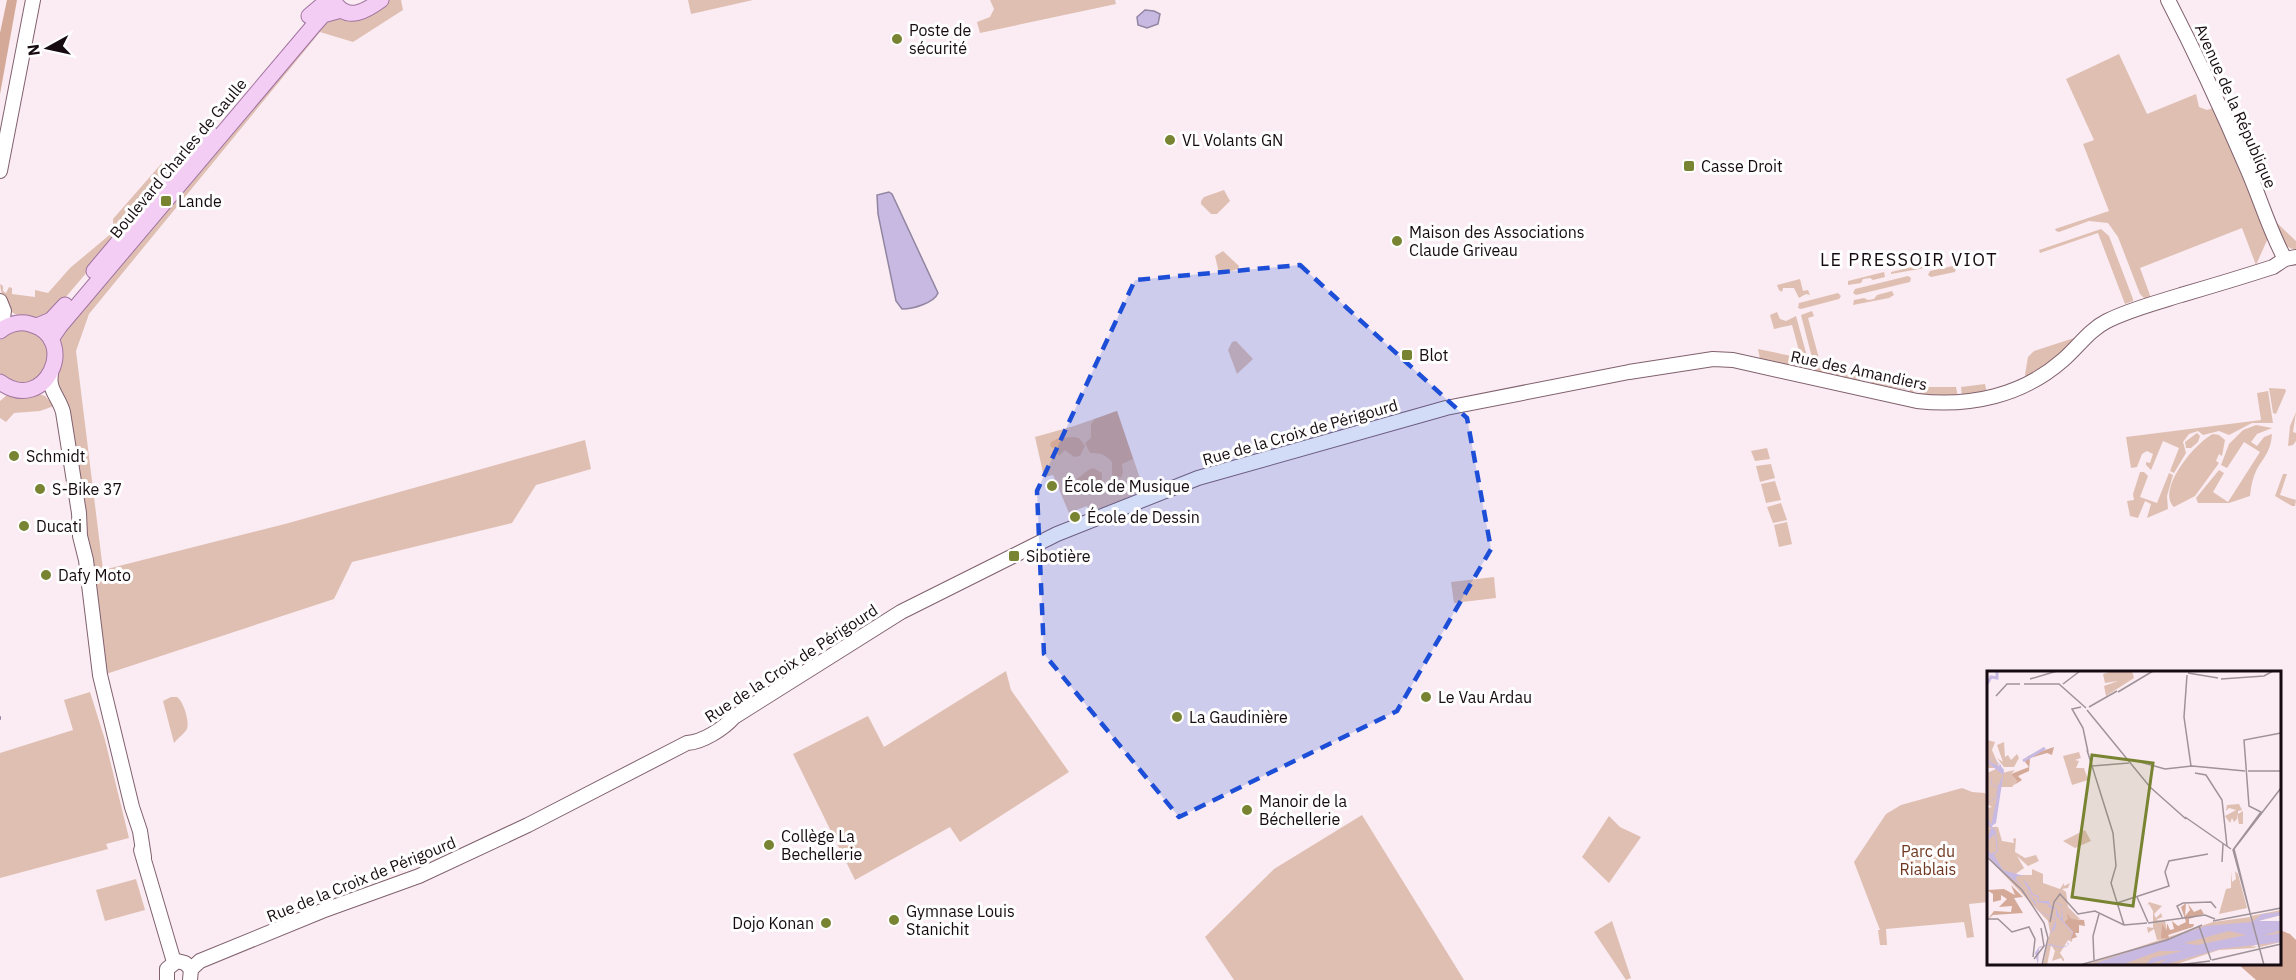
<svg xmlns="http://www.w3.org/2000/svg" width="2296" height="980" viewBox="0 0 2296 980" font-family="'IBM Plex Sans',sans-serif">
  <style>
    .green { fill: #e0bfb3 }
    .forest { fill: #d5a998 }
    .water { fill: #c7b9e1; stroke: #9285a2; stroke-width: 1.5 }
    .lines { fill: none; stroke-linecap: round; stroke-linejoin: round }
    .stream { stroke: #9285a2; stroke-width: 2 }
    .secondary-casing { stroke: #80616e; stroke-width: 16 }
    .primary-casing { stroke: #a0749f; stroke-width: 17 }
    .secondary { stroke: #fff; stroke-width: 14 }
    .primary { stroke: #f3cdf4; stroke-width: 15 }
    .marked { fill: #1d4ed8; fill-opacity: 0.2; stroke: #1d4ed8; stroke-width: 4.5; stroke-dasharray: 12 8; stroke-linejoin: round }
    .poi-dot { fill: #788432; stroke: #fefefe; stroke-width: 2 }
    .labels { text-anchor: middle; stroke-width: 6; stroke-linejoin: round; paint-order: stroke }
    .poi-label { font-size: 16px; fill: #160b10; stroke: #fefefe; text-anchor: start }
    .street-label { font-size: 16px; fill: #160b10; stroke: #fefefe }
    .park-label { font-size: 16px; fill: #6f3720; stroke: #fefefe }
    .neighbourhood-label { font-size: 18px; letter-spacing: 1.5px; fill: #160b10; stroke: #fefefe }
    .inset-river { fill: none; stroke: #c7b9e1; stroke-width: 3 }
    .inset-road { fill: none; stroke: #9f9298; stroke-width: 1.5 }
    .view { fill: #788432; fill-opacity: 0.15; stroke: #788432; stroke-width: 3 }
    .inset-edge { fill: none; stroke: #160b10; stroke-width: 3 }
  </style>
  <rect width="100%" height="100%" fill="#faecf2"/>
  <!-- green -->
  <g class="green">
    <path d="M385,0H401L403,10L353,42L320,32L89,314L76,351L103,570L285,524L585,440L591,469L536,485L512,523L352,562L334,599L103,675L88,539L71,448L54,391L61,332L325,19Z"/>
    <path d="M688,0H753L691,14Z"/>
    <path d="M990,0H1115L1116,4L980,33L977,22L990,17L994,9Z"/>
    <path d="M2119,54L2147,114L2196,94L2199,107L2207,110L2213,108L2268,238L2256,265L2242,228L2140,268L2151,298L2145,299L2140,294L2118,237L2108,223L2089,221L2059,232L2056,231L2055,229L2109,211L2083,144L2094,140L2066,79Z"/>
    <path d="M162,163L177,166L48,318C19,320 4,316 0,284L3,286V291L6,293L9,287L12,288V294L35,297V290L48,293L70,268L113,232V219Z"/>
    <path d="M1224,190L1230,201L1217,214H1211L1201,204V201L1204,197Z"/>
    <path d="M2276,222L2296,241V251L2281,243Z"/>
    <path d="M2101,229L2109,236L2133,299V301L2125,304L2098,233L2040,253L2039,250Z"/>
    <path d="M1223,251L1239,266L1238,269L1225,273H1219L1215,256Z"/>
    <path d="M1925,264V268L1891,274V272Z"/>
    <path d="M1953,266L1956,267L1955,272L1931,277L1928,275L1930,271Z"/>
    <path d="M1884,272L1885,277L1873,280L1870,278L1863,279L1861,283L1848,285V281Z"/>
    <path d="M1908,276L1911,278L1910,282L1856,295L1853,293L1855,289Z"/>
    <path d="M1800,279L1803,291L1808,290L1810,295L1806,294L1799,298L1794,288H1783L1782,292L1779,290L1777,285Z"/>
    <path d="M1892,291L1894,295L1889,298L1853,305L1854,300L1864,298L1868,300L1874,299L1877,295Z"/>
    <path d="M1838,293L1841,296L1839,299L1801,309L1798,308L1799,303Z"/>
    <path d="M1812,311L1814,316L1808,318L1820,362L1856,371L1861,382L1816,373L1801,315Z"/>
    <path d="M1777,312L1780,319L1786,321L1796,316L1808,360L1809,366L1807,370L1760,359L1758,349L1801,358L1792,325L1774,329L1770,315Z"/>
    <path d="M18,329C24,330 32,330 36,333C70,357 27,405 0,373V340Z"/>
    <path d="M2074,338C2067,355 2043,369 2027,378L2025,375L2028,357L2034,351Z"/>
    <path d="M1236,341L1253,359L1237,374L1228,350L1232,342Z"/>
    <path d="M1874,374L1915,384L1913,394L1909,390L1871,384Z"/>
    <path d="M1985,384L1987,394L1962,396L1961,387Z"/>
    <path d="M1921,387H1956L1958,397L1919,396Z"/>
    <path d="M2269,388L2285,389L2286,391L2276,414L2273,413Z"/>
    <path d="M2268,391L2273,423H2252L2229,435L2219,431L2203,435L2198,431L2189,434L2183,442L2186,453L2174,473L2170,471L2179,448L2163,441L2151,470L2146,465V462L2150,463L2153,454L2147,451L2142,454L2137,467L2131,468L2126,437L2261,420L2257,393Z"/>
    <path d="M36,393L45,396L54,406L40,411L14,413L6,422L0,418V401L7,395Z"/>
    <path d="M1117,411L1144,490L1091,515L1087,506L1069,513L1053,475L1044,477L1035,437L1074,426Z"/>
    <path d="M2296,412L2293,432L2296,433V441L2293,445L2288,446L2290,426Z"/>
    <path d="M2256,425L2272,428L2257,434L2251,442L2257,446L2264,437L2272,434C2271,449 2266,455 2258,467C2253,476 2251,486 2250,496L2229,503H2198L2196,498L2219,470L2224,473L2213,492L2228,502L2260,452L2244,442L2227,468L2221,465L2229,444L2243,430Z"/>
    <path d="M2197,433L2200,436L2198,442L2191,448H2186L2185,442Z"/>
    <path d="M2213,434L2219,435L2225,440L2222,456L2219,454L2216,461L2219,463L2195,496L2174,507C2156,489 2196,442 2213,434Z"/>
    <path d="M1767,448L1770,459L1755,461L1751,451Z"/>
    <path d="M1771,464L1775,478L1760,482L1756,466Z"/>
    <path d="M2140,472H2144L2148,476L2140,497L2157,503L2169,473L2173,475L2167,496L2168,509L2147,518L2151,504L2145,501L2138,518L2130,516L2127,501L2134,500L2133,494Z"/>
    <path d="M2283,474H2287L2280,495L2296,500L2295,506H2292L2275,496Z"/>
    <path d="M1775,481L1781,500L1766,503L1761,484Z"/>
    <path d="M1781,503L1787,520L1773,523L1767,507Z"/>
    <path d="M1787,522L1792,544L1779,547L1774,525Z"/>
    <path d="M1494,577L1496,598L1454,603L1451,582Z"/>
    <path d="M1006,671L1011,690L1069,772L960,842L950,827L855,880L793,754L868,716L884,747Z"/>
    <path d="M90,692L105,740L129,838L106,844L108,849L0,878V753L73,730L64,700Z"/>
    <path d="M171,697H177C183,701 190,721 187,729C185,733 177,739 174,743L163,701Z"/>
    <path d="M1962,788L1972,792L1985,793L1988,798V902L1969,904L1974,937L1967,938L1964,922L1886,929L1887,945H1880L1878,930H1880L1854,862L1886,814L1901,805Z"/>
    <path d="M1362,815L1464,980H1234L1205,937L1274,869Z"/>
    <path d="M1609,816L1620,827L1641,837L1609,883L1582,857Z"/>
    <path d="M136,879L145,910L105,921L96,890Z"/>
    <path d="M1612,921L1631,978L1626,980L1594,932Z"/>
  </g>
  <!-- forest -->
  <g class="forest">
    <path d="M7,0H17L0,94V33Z"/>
    <path d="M1117,411L1133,459L1122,464L1123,472L1121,478L1112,475V462C1105,454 1100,453 1090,453L1085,443L1091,438V424L1095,419Z"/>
    <path d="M1074,437L1079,438L1085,446L1080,456L1074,457L1065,450L1059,456L1056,450L1050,446L1051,442L1059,438Z"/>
    <path d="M1093,468L1102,473V480L1088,493L1072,488L1074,481C1081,477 1086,470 1093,468Z"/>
    <path d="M2280,930L2290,934L2296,940V980H2256L2238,964H2280Z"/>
  </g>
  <!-- water -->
  <g class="water">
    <path d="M1145,10L1154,11L1160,14L1158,24L1147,28L1138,25L1137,17Z"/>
    <path d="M889,192L892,194L938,293C934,303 913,309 902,309L896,301L878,214L877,195Z"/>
  </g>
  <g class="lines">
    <!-- stream -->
    <path class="stream" d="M0,717V719"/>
    <!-- secondary casing -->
    <g class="secondary-casing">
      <g id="secondary">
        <path d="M2168,0C2196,54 2222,110 2246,166C2260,197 2269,230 2285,259"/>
        <path d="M0,171L33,0"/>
        <path d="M0,301L4,311L1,330"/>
        <path d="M51,374C48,390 59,397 63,412L79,513L80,536L86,560L100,675L132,807L140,831L144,857"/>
        <path d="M141,850L174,962"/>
        <path d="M191,969L200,961L322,911L419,876L528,825L687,743C703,742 723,729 734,717L901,612L1057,534L1198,478L1446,408L1629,372L1713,359L1733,360L1917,401C1970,407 2022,396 2063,360C2078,347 2089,330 2107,321C2131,309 2156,303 2181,295C2212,286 2242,277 2273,267L2285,259L2296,257"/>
        <path d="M167,980V969L177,961L185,963L191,969L190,980"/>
      </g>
    </g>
    <!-- primary casing -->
    <g class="primary-casing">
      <g id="primary">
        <path d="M335,3C348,22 366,11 381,0"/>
        <path d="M309,16L328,0"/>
        <path d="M94,271L210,133"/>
        <path d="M37,326L51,320L65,305"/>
        <path d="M0,331C9,324 19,321 30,324C81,338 45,416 0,382"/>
        <path d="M51,339L60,326L315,24L323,15L341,10"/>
      </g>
    </g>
    <!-- secondary -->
    <use href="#secondary" class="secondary"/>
    <!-- primary -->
    <use href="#primary" class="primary"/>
  </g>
  <!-- marked area -->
  <path class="marked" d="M1300,265L1467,418L1491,549L1397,711L1179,817L1044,654L1037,491L1135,280Z"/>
  <!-- markers -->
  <g class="poi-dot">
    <circle cx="897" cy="39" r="6"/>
    <circle cx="1170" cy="140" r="6"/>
    <rect x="1683" y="160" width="12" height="12" rx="3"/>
    <rect x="160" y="195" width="12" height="12" rx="3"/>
    <circle cx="1397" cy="241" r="6"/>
    <rect x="1401" y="349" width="12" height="12" rx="3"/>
    <circle cx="14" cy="456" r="6"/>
    <circle cx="1052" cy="486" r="6"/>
    <circle cx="40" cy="489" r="6"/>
    <circle cx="1075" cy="517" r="6"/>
    <circle cx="24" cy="526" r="6"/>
    <rect x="1008" y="550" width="12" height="12" rx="3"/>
    <circle cx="46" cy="575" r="6"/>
    <circle cx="1426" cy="697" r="6"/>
    <circle cx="1177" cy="717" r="6"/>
    <circle cx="1247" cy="810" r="6"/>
    <circle cx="769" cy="845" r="6"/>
    <circle cx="894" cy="920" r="6"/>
    <circle cx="826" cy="923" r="6"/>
  </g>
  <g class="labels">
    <!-- poi labels -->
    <g class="poi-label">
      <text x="909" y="36">Poste de<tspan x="909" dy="18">sécurité</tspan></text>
      <text x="1182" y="146">VL Volants GN</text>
      <text x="1701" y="172">Casse Droit</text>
      <text x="178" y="207">Lande</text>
      <text x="1409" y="238">Maison des Associations<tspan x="1409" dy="18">Claude Griveau</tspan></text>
      <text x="1419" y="361">Blot</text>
      <text x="26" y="462">Schmidt</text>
      <text x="1064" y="492">École de Musique</text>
      <text x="52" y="495">S-Bike 37</text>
      <text x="1087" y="523">École de Dessin</text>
      <text x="36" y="532">Ducati</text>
      <text x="1026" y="562">Sibotière</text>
      <text x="58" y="581">Dafy Moto</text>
      <text x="1438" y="703">Le Vau Ardau</text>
      <text x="1189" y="723">La Gaudinière</text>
      <text x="1259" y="807">Manoir de la<tspan x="1259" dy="18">Béchellerie</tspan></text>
      <text x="781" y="842">Collège La<tspan x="781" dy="18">Bechellerie</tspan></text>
      <text x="906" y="917">Gymnase Louis<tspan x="906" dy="18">Stanichit</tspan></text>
      <text x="814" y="929" text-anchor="end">Dojo Konan</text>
    </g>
    <!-- street labels -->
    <g class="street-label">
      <text transform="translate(2236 106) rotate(66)" y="6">Avenue de la République</text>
      <text transform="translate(178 158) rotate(-50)" y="6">Boulevard Charles de Gaulle</text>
      <text transform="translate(1859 370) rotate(12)" y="6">Rue des Amandiers</text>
      <text transform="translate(1300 432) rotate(-16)" y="6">Rue de la Croix de Périgourd</text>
      <text transform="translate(791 663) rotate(-33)" y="6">Rue de la Croix de Périgourd</text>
      <text transform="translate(361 879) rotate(-22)" y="6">Rue de la Croix de Périgourd</text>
    </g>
    <!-- park labels -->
    <g class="park-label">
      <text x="1928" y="857">Parc du<tspan x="1928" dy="18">Riablais</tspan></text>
    </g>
    <!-- neighbourhood labels -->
    <g class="neighbourhood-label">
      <text x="1909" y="266">LE PRESSOIR VIOT</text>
    </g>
  </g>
  <!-- overview -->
  <g transform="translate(1987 671)">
    <rect width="294" height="294" fill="#faecf2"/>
    <path d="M125,0H145L147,7L119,25L117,15L131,10L118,12L116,3ZM0,69L8,71L5,79L15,102L28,99L24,103L30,110L25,116H14L4,156H11L15,170L27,172L26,168L29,167L28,181L38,187L49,184L52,190L41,195L30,185L37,197L27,204H45V198L56,203V212L73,218L77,212V215L83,212L81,217L75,218L79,221L81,236L93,248L77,251L86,262L85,271L81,269L73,282L77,288V290H81H76L74,287L65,290L68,280L64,274L60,294H56L63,261L61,250L3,189L0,180V158L4,157H0V137L5,136L0,133V102L11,97H0ZM17,71L18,86L21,84L24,89L30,83L32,87L27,96H17L10,87L16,91L10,74ZM92,81L94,87L88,89L92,90L89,97H97L101,109L85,114L76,85ZM252,133L255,139L251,140V143L256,140V153H252L250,143V148L247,151L245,147L243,152L238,145L249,139L242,137L239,140L240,134ZM98,159L104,170L88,177L76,170ZM244,200L245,211L249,208L248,200L251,203L260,237L232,243L239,218L244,217ZM162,231L175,235L167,243L169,247L174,242L176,248L175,246L169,249L178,250L182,267L170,269L167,258L161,262L160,256L166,257V240L162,233L160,234ZM294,239V244L271,250L294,251V271L273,276L270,267V273L264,276L271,275L267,277L232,279L187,294H98L226,251L263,246L270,266L264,245Z" fill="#e0bfb3"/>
    <path d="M67,76L65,84L60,82L43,87L42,100L31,105L35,109L27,114L30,110L24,103L42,96L38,91L41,85ZM24,214L36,226L27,227L36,242L6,244L1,248L7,240L24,241L25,235L12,236L20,228L14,224V229L6,231V223L0,219L17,218L28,224ZM199,232L198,245L203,239L201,233L207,241L214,238L217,243L202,248V253H207L206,256L181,264L182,268L174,267L175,253L180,260V252L183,259L187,258L185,250L191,255L199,251L194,236ZM80,242L84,248L97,249L98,255L92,254V262H88L90,266L84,268L86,261L77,251L81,248Z" fill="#d5a998"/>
    <path d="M0,82L14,94V100V95L17,99L9,152L5,155L8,160V153L11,180L7,184L16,199L37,205L36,209L39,211L44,218L43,220L45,221L46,223L52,225V227L51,230H62L63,233L62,235L64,234L65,237L68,236L69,237L74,249L75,235L67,231L74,233L75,234V236L76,250L86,261V263L80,271L82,273L80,275L75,277L61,274L52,277L51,294L48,282L52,276L62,273L75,276L81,274L80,271L86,262L69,244V237L65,238L61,235L62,233L50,231L51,226L45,224L43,221L36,209L37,205H30L29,209L36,215L40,220L49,232L50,237L54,241L63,245L69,248V255L67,259L63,263L69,249L53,241L37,216L18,203L1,185L0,178L4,183L10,180L8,163L0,170L4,157L1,153L0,145L4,154L11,121L8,128L0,132L8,127L11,116L4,114V103L5,114L11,115L16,104L0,91L4,89L0,85L5,89L2,91L11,94L10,96L13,94ZM294,241V244L271,250H294V259L275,265L294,262V271L233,278L176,294H170L180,288L158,294L165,287L196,280H172L134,294H103L219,255L265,251L275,243ZM242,260L259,264L210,274L197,272Z" fill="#c7b9e1" fill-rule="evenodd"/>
    <path class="inset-river" d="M0,13L4,6L10,7V0M36,90L58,77"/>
    <path class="inset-road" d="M201,2L231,7M200,4L197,46L204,95M43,8L70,0M234,8L277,5L286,0M37,13H72L99,37M76,13L93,0M131,21L166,0M9,25L20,13H33M94,36L85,38L96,57L101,81M102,36L130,20M100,39L163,116L199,148M100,79L126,162L129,195L124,212L137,254M146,89L178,98L205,95M105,95L142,92M205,95L258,100M261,100H294M208,102L219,104L235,129L240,175M198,146L244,178M0,186L35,219L57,252L61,267L55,294M235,191L236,173M150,226L161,251M130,232L182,215L178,201L182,190L221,183M263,242L247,178L294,117M0,248H11L25,261L42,256L48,268L46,286M196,248L190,235L196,232L224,231L229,237M226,250L294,237M63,251L67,231L73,223L91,243L108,240L137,254L160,252M161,252L218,244L228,248M212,255L224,289M47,288L57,275L54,257M107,289L106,265L112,243M225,289L294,273M93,294L180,269L215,254M191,294L223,290M277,294L246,179L274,141L262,135L257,69L294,62"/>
    <path class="view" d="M105,84L166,92L146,235L85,226Z"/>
    <rect width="294" height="294" class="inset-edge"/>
  </g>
  <!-- north arrow -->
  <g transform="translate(48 48) rotate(262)" stroke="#fefefe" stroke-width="4.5" paint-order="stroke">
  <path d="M0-4.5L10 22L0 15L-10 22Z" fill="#160b10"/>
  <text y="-9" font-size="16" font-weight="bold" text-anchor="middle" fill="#160b10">N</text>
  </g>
</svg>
